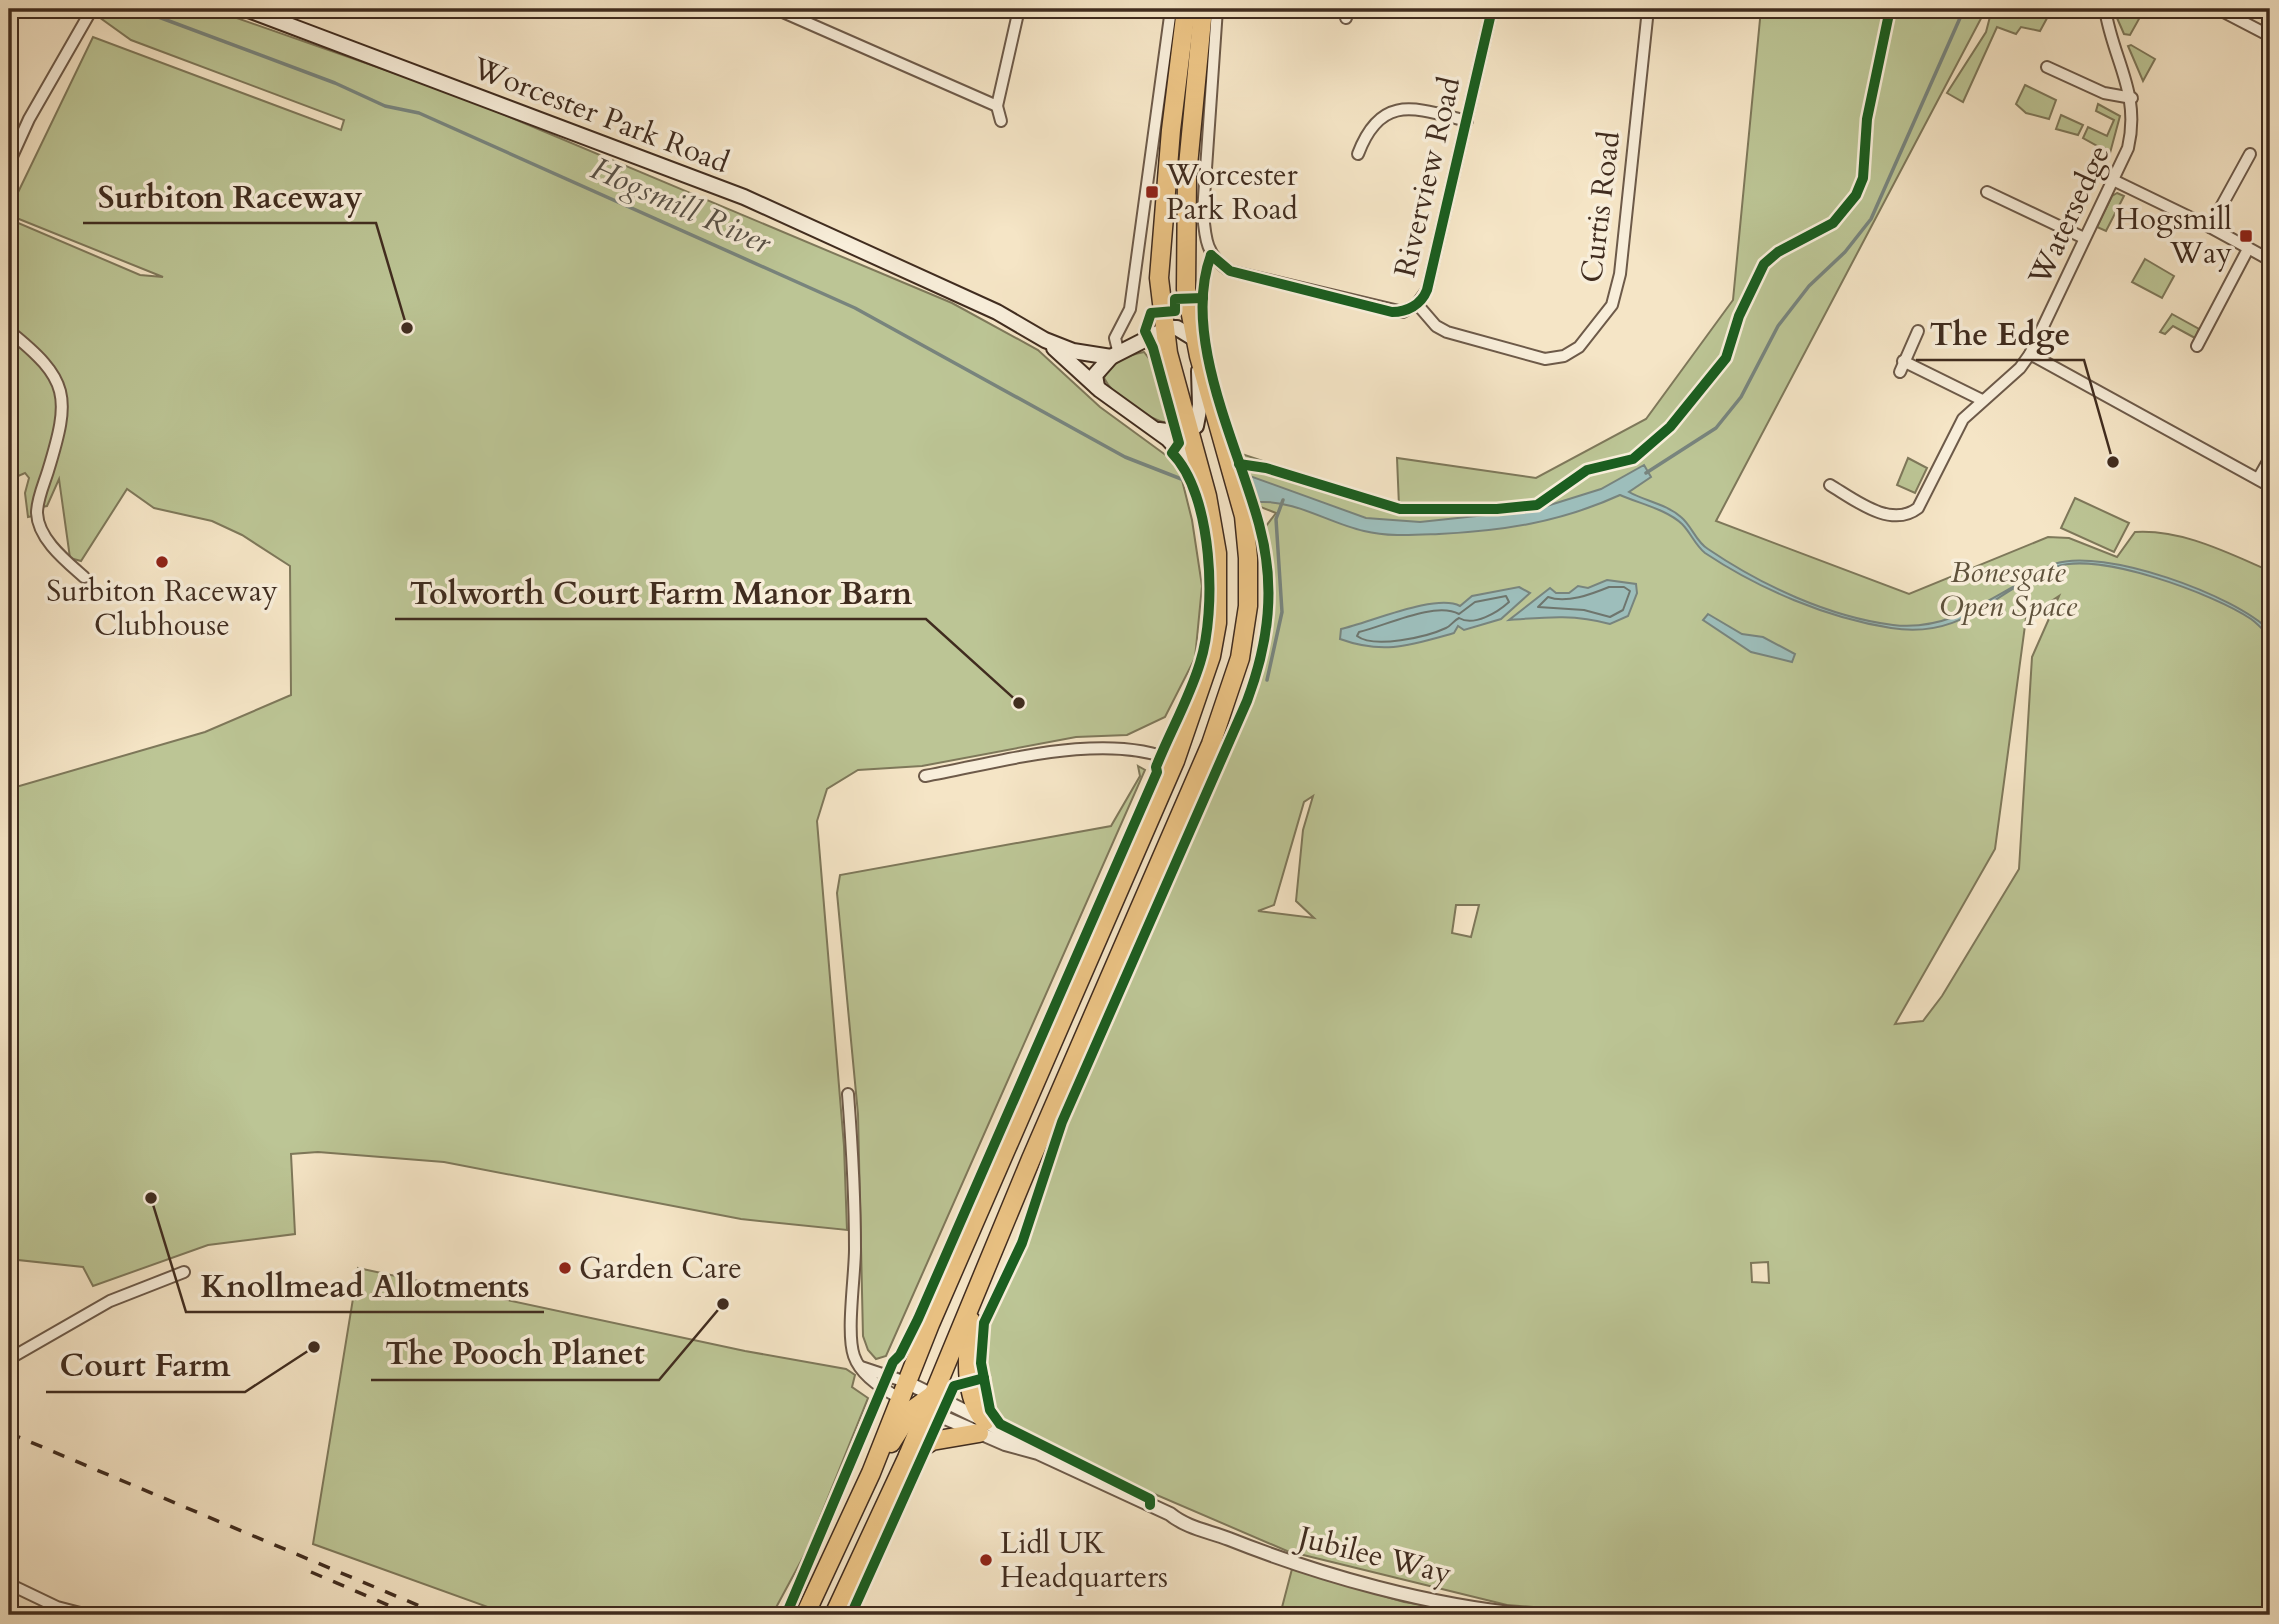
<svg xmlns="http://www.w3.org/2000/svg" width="2279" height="1624" viewBox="0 0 2279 1624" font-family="Cardo,serif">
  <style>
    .green { fill: #bcc595; stroke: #7e785a; stroke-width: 2; fill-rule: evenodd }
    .water { fill: #9dbebb; stroke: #78847d; stroke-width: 2 }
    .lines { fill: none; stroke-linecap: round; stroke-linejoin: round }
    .shore { stroke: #6e756d; stroke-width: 2 }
    .stream { stroke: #78847d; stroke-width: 3.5 }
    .minor-casing { stroke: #6d5a49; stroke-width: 14 }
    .tertiary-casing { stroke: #6d5a49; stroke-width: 16 }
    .secondary-casing { stroke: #402c1f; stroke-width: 18 }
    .trunk-casing { stroke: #402c1f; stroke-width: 21 }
    .minor { stroke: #f8eeda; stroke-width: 10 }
    .tertiary { stroke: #f8eeda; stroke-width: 12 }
    .secondary { stroke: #f8eeda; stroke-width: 14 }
    .trunk { stroke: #eac283; stroke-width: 18 }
    .rail { stroke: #402c1f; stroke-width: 3.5; stroke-dasharray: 12 12; stroke-linecap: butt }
    .cycleway-casing { stroke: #f8eeda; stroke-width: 15 }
    .cycleway { stroke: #1b5e20; stroke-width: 10 }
    .poi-dot { fill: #8f2418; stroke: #f8eeda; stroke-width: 2.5 }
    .labels { text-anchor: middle; stroke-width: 7; stroke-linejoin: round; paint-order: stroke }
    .street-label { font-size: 30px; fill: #402c1f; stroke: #f8eeda }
    .poi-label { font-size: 30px; fill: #402c1f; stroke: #f8eeda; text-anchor: start }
    .park-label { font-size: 30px; font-style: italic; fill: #5f523c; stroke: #f8eeda }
    .water-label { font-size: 32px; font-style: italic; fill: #575046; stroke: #f8eeda }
    .leader { fill: none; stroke: #402c1f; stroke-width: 2.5 }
    .callout-dot { fill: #402c1f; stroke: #f8eeda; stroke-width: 2.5 }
    .callout-label { font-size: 32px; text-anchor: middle; font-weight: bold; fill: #402c1f; stroke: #f8eeda; stroke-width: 7; stroke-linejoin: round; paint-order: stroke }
  </style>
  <rect width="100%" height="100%" fill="#f5e5c6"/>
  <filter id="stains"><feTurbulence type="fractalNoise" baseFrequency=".00286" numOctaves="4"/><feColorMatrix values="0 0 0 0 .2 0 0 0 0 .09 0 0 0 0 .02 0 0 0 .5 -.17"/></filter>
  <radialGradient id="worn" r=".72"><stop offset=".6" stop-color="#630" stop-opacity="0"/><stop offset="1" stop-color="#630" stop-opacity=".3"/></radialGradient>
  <!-- green -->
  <g class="green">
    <path d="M9,9H211L457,95L952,303L1038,350L1100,407L1178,464L1192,520L1202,586L1195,658L1165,717L1127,735L1076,737L922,766L858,770L827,789L817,821L844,1146L847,1230L741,1219L444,1162L318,1152L291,1154L295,1234L208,1245L93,1286L83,1267L9,1259V789L205,732L291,695L290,566L242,535L212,521L154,508L127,489L81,561L70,558L59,479L47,506L35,508L33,516L28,517L25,493L29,478L25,473L9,480V219L140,275L163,277L9,215V211L93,37L341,130L344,120L131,40L96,15L9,17Z"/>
    <path d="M1761,9H1986L1716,521L1909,594L2048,537L2069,538L2117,557L2135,532C2182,529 2228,553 2270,571V1615H1633L1507,1605L1287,1551L1066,1456L1008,1426L996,1413L986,1362L988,1325L1025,1244L1065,1123L1242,725L1265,660L1270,639L1273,599L1263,530L1276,513L1258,506L1242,454L1399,506L1397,458L1536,478L1646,419L1733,300ZM2059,596L2032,657L2019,869L1942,996L1923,1021L1895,1024L1995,849L2026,618ZM1313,796L1303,830L1296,901L1314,918L1258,911L1274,905L1304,802ZM1456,905H1479L1471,937L1452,933ZM1768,1262L1769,1283L1752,1282L1751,1263Z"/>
    <path d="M1992,9H2052L2040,31L2021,27L2016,34L1997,27L1963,102L1947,93L1986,32Z"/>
    <path d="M2118,9L2144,10L2130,35L2124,34L2117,18Z"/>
    <path d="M2131,45L2155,59L2143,81L2128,46Z"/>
    <path d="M2025,85L2056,100L2049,119L2026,113L2016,104Z"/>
    <path d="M2098,104L2120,116L2110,153L2083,138L2088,127L2107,136L2114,120L2096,111Z"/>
    <path d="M2061,115L2083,125L2078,135L2056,129Z"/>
    <path d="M2117,193L2124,196L2106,231L2097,227L2112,196Z"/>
    <path d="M2145,259L2174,276L2162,298L2132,282Z"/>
    <path d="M2172,314L2199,329L2195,338L2173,326L2165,334L2160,332Z"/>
    <path d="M1144,352L1151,361L1167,423C1147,418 1113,397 1104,378C1110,363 1128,355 1144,352Z"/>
    <path d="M1908,458L1927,468L1915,493L1897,485Z"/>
    <path d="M2075,498L2129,523L2114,552L2061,528Z"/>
    <path d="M1138,766L1145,770L886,1356L876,1359L868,1350L863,1336L858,1114L837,893L840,875L1111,826L1140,776Z"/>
    <path d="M358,1268L745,1351L846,1369L855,1375L852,1387L868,1398L807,1550L772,1615H510L313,1544Z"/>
    <path d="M1292,1569L1404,1602L1492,1615H1280Z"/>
  </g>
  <!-- water -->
  <g class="water">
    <path d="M1644,465L1651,477L1629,492C1645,501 1666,504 1681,517C1692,526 1696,542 1708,549C1761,585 1829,617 1893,625C1942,631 1981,605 2021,582C2032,576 2042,568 2054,564C2103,547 2235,595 2270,631V637C2264,631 2258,624 2251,619C2214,594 2098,551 2056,567C1995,589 1966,640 1891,628C1827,618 1759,589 1705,553C1695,545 1691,533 1682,524C1666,509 1640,504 1620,495C1561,522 1503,531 1439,534C1414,535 1388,537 1364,531C1328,523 1296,500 1258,502L1250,476L1366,518L1420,522L1534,510L1601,489Z"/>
    <path d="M1607,580L1636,584L1637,593L1628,616L1610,624C1575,614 1546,617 1509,620L1550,588L1556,593H1569L1578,586L1588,588Z"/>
    <path d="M1519,587L1530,593L1501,619L1464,630L1458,626L1454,633C1411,645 1384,655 1340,639L1341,629C1369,623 1436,593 1460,606L1472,596Z"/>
    <path d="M1708,614L1742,634L1763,637L1795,654L1792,662L1751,652L1703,620Z"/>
  </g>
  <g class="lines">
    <!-- shore -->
    <g class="shore">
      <path d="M1609,587H1624L1630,591L1623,610L1610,617L1584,610L1538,607L1548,597C1566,604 1592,594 1609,587Z"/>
      <path d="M1506,596L1509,602C1498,612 1474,627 1459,618C1453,621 1451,626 1446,628C1427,637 1374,649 1357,636L1359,632C1385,626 1435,601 1459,614L1475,602Z"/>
    </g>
    <!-- stream -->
    <g class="stream">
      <path d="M137,9L335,83L385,106L419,113L855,308L1125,457L1189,482"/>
      <path d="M1646,473L1716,428L1741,397L1778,326L1809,286L1845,252L1871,219L1964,9"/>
      <path d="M1267,680L1282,612L1276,519L1283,500"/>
    </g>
    <!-- minor casing -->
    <g class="minor-casing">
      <g id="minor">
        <path d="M776,9L997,106L1019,9"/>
        <path d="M1217,9L1203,212C1205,238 1206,256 1230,271L1403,312L1417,304L1427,290L1492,9"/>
        <path d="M2220,10L2270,36"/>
        <path d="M1346,18L1348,9"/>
        <path d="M2047,67L2104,93L2132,98"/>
        <path d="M997,106L1001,121"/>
        <path d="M1358,154C1381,93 1415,108 1467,121"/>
        <path d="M9,163L29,119L92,9"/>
        <path d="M2113,180L2210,227L2270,260"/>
        <path d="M1987,192L2084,238"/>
        <path d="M2210,227L2250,154"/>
        <path d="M1417,304L1436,326L1447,332L1545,359L1564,356L1579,347L1612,305L1620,274L1648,9"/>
        <path d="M9,331C70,380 71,396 48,471C44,484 37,499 37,513C38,539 66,561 84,577"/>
        <path d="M2197,346L2248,249"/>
        <path d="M1119,354L1115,338L1130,309L1171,9"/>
        <path d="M2030,354L2270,486"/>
        <path d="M1903,361L1982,400"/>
        <path d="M1900,372L1918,331"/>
        <path d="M2258,479L2270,458"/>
        <path d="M1830,485C1855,500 1891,529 1918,508L1963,419L2020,368L2030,354L2128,148C2141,93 2113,60 2105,9"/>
        <path d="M925,776C998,763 1105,730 1175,761"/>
        <path d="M848,1094C852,1146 855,1197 855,1249C855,1276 846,1333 854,1356C861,1376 882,1389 900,1398"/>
        <path d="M9,1359L110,1301L184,1272"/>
        <path d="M861,1367L906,1382"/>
        <path d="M9,1584L57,1607L88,1615"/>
      </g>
    </g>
    <!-- tertiary casing -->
    <g class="tertiary-casing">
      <g id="tertiary">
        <path d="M906,1382L985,1421L1027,1446"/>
        <path d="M922,1408L1005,1444L1038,1453L1170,1514C1187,1528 1208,1531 1229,1539C1322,1576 1430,1606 1530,1615"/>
      </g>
    </g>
    <!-- secondary casing -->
    <g class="secondary-casing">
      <g id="secondary">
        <path d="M246,9L744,197L997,312L1045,340L1073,351L1111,357"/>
        <path d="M1054,348L1100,390L1168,439L1197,471"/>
        <path d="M1097,387L1095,375L1111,357L1168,328H1177L1195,339"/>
        <path d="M1159,430L1182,433L1196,426L1200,405L1199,371"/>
      </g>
    </g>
    <!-- trunk casing -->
    <g class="trunk-casing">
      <g id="trunk">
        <path d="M971,1321C967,1351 963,1397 985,1421"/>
        <path d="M891,1443L912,1410L934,1394"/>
        <path d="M908,1456L932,1441L979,1433"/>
        <path d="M805,1615L871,1473L930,1324L1175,761L1211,656L1217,623V553L1207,496L1168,353L1159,278L1171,130L1186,9"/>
        <path d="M834,1615L908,1456L1031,1159L1211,744L1240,658L1248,606V558L1244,516L1199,356L1186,289L1187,176L1203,9"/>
      </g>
    </g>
    <!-- minor -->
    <use href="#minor" class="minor"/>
    <!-- tertiary -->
    <use href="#tertiary" class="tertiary"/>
    <!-- secondary -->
    <use href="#secondary" class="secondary"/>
    <!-- trunk -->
    <use href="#trunk" class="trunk"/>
    <!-- rail -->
    <g class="rail">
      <path d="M9,1433L441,1615"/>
      <path d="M311,1572L411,1615"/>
    </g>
    <!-- cycleway casing -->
    <g class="cycleway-casing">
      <g id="cycleway">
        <path d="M1211,255L1230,271L1392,312C1407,312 1421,305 1427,290L1492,9"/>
        <path d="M1239,464L1266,468L1400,509H1497L1537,505L1587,470L1633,459L1670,427L1726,358L1739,316L1764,264L1778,252L1833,223L1856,195L1863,178L1867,119L1890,9"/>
        <path d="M1150,1505V1499L1000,1424L990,1410L981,1363L984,1323L1022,1243L1062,1122L1247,701C1269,642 1276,586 1259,524C1238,446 1181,336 1211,255"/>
        <path d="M786,1615L893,1362L900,1355L918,1319L1157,772L1156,767C1170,732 1189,699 1200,663C1217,610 1213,494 1172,453L1179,443L1153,348L1145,331L1151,313L1175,311V299L1203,298"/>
        <path d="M851,1615L954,1386L984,1378"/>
      </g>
    </g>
    <!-- cycleway -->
    <use href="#cycleway" class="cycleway"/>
  </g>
  <!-- markers -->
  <g class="poi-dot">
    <rect x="1145" y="185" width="14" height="14" rx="3.5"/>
    <rect x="2239" y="229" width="14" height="14" rx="3.5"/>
    <circle cx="162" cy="562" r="7"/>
    <circle cx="565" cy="1268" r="7"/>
    <circle cx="986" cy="1560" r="7"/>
  </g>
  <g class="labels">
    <!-- street labels -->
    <g class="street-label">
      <text transform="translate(601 115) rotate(21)" y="10">Worcester Park Road</text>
      <text transform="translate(1427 177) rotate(-77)" y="10">Riverview Road</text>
      <text transform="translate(1600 207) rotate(-83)" y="10">Curtis Road</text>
      <text transform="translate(2069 215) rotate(-65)" y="10">Watersedge</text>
      <text transform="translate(1375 1555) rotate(14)" y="10">Jubilee Way</text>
    </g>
    <!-- poi labels -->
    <g class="poi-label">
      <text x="1166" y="185">Worcester<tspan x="1166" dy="34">Park Road</tspan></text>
      <text x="2232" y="229" text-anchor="end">Hogsmill<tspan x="2232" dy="34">Way</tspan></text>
      <text x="162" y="601" text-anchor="middle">Surbiton Raceway<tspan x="162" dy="34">Clubhouse</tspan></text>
      <text x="579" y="1278">Garden Care</text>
      <text x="1000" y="1553">Lidl UK<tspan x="1000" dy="34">Headquarters</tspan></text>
    </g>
    <!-- park labels -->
    <g class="park-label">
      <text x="2008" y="582">Bonesgate<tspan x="2008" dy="34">Open Space</tspan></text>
    </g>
    <!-- water labels -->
    <g class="water-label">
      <text transform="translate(681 205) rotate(24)" y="11">Hogsmill River</text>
    </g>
  </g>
  <!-- callouts -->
  <path class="leader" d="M407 328L376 223H83M2113 462L2084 360H1916M1019 703L926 619H395M151 1198L186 1312H544M723 1304L659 1380H371M314 1347L245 1392H46"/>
  <g class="callout-dot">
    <circle cx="407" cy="328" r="7"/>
    <circle cx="2113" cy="462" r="7"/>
    <circle cx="1019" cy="703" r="7"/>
    <circle cx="151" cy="1198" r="7"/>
    <circle cx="723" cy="1304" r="7"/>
    <circle cx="314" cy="1347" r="7"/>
  </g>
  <g class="callout-label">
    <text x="230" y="208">Surbiton Raceway</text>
    <text x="2000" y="345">The Edge</text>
    <text x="661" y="604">Tolworth Court Farm Manor Barn</text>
    <text x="365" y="1297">Knollmead Allotments</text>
    <text x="515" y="1364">The Pooch Planet</text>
    <text x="145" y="1376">Court Farm</text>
  </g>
  <!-- margin -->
  <rect width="2279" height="1624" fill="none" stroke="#f5e5c6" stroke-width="35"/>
  <rect x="10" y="10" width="2258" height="1603" fill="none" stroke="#402c1f" stroke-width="3.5"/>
  <rect x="18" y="18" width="2244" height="1589" fill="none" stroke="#402c1f" stroke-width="2"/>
  <rect width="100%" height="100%" filter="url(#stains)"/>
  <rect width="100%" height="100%" fill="url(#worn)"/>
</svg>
